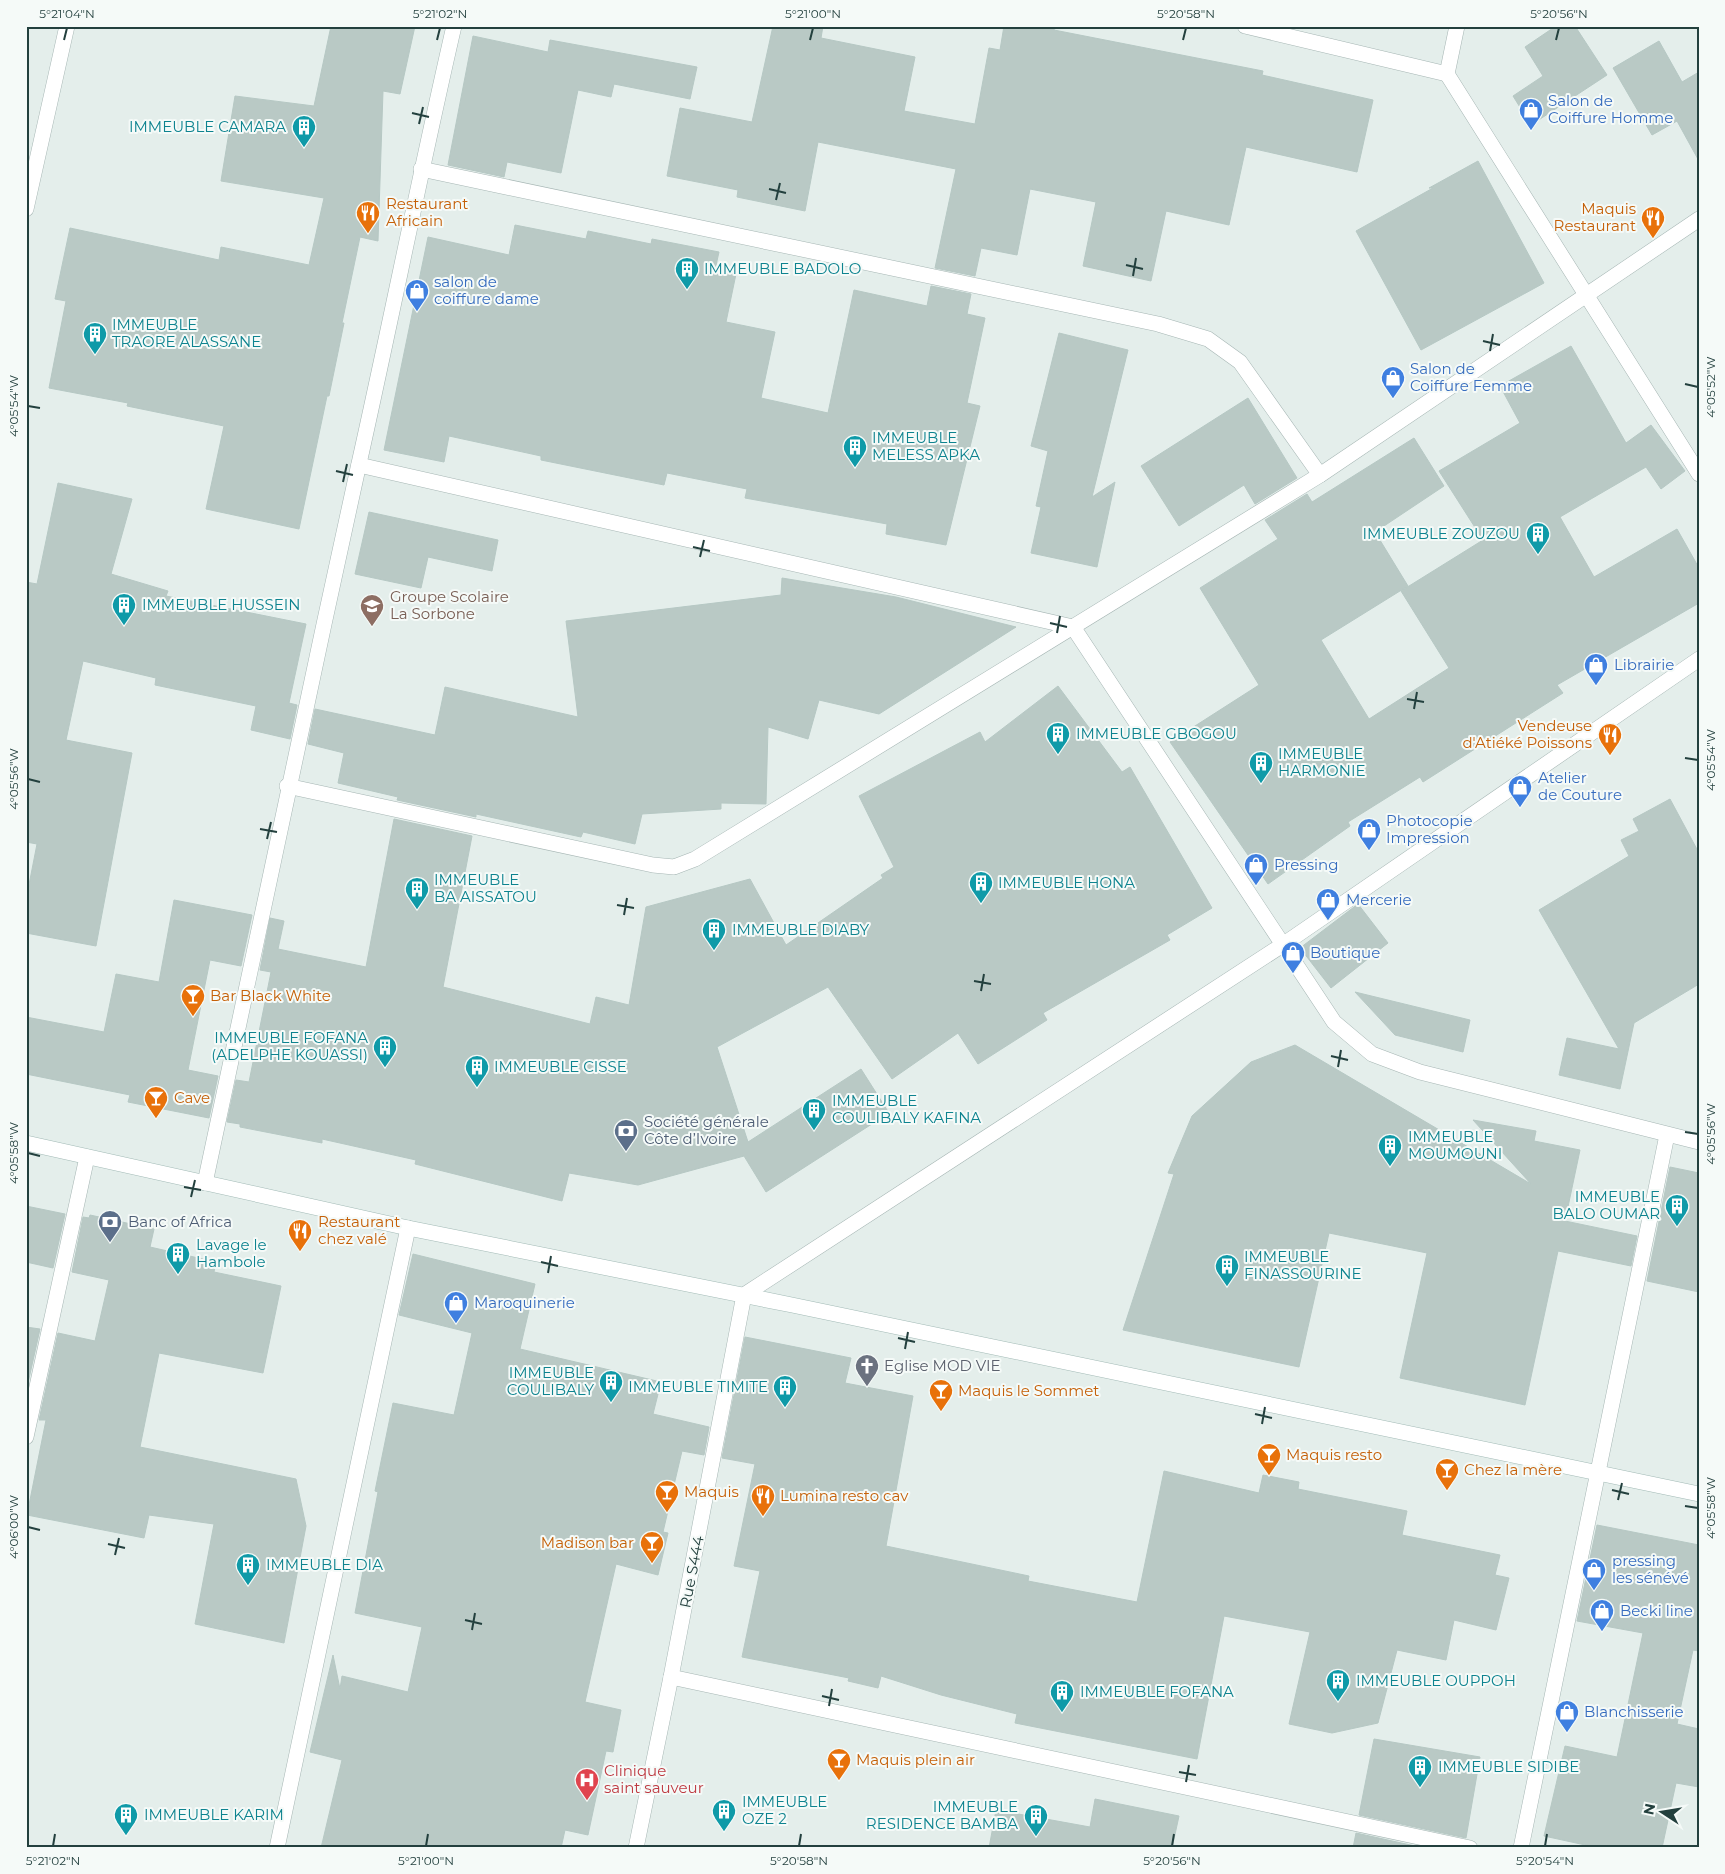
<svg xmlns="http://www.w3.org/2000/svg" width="1725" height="1874" viewBox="0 0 1725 1874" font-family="Montserrat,sans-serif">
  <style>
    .building { fill: #b9c9c5; stroke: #b6c8c4 }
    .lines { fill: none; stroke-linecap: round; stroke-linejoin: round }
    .street-casing { stroke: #a6b6b4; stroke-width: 16 }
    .secondary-casing { stroke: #a2bab6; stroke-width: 16 }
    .street { stroke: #fff; stroke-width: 15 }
    .secondary { stroke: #fff; stroke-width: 15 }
    .ticks { fill: none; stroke: #23403e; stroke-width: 2 }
    .labels { text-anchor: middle; stroke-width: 4; stroke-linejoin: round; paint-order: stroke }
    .shop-label { font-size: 15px; fill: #366cbe; stroke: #f5faf8; text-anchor: start }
    .culture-label { font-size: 15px; fill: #0d838f; stroke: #f5faf8; text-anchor: start }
    .food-label { font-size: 15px; fill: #c56008; stroke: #f5faf8; text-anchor: start }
    .education-label { font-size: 15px; fill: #785e54; stroke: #f5faf8; text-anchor: start }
    .service-label { font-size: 15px; fill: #4e5e75; stroke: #f5faf8; text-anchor: start }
    .worship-label { font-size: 15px; fill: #5b616d; stroke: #f5faf8; text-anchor: start }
    .street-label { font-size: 15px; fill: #23403e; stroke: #f5faf8 }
    .health-label { font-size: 15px; fill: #be3a42; stroke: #f5faf8; text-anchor: start }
    .neatline { fill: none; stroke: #23403e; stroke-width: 2 }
    .ticks-label { font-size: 12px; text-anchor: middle; fill: #23403e }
  </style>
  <rect width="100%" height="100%" fill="#e4eeeb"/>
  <!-- building -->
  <g class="building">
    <path d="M331,26H415L400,94L383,91L378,241L360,237L342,323H344L329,396H327L299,529L206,509L224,426L127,406L128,403L49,388L66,301L55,299L70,228L219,260L221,247L309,265L324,198L221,181L235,96L314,106Z"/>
    <path d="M773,26H823L821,38L915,57L904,111L975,124L989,48L1000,50L1004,26H1055L1054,30L1263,71L1262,75L1373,100L1357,172L1246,147L1229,225L1166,211L1151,281L1083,266L1096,202L1030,189L1017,255L981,248L975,276L935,268L956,169L818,142L805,211L737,197L738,190L667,176L680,108L752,122Z"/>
    <path d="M1556,26H1575L1607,75L1531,125L1513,96L1543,76L1525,47Z"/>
    <path d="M473,36L548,52L550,40L697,67L690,99L614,84L611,97L578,90L561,173L507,162L504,177L448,165Z"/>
    <path d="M1659,41L1682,82L1699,72V161L1677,121L1652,135L1613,68Z"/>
    <path d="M1478,161L1544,283L1421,350L1356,231L1433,188H1429Z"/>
    <path d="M515,225L586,239L588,231L651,244L652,239L719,252L715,270L736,274L726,322L775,332L761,398L828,413L854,290L927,306L931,286L971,294L967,314L985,318L967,403L980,406L946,545L886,534L887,524L745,498L747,489L667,473L664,485L541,460V456L449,436L444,462L384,450L428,237L509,255Z"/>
    <path d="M1059,333L1128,350L1092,497L1115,482L1097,567L1031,553L1041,507L1036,506L1048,451L1031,446Z"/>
    <path d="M1571,346L1626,443L1651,425L1685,471L1661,489L1646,467L1560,517L1594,577L1677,529L1699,568V603L1557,685L1563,693L1423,782L1420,777L1348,822L1350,826L1268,884L1170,742L1259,685L1200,588L1278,539L1265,520L1307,494L1312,502L1414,438L1444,486L1375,532L1408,586L1321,640L1369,719L1449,668L1401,591L1483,540L1439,471L1520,423L1500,386Z"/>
    <path d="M1248,398L1297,478L1255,504L1244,485L1179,526L1141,466Z"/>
    <path d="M58,483L132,499L111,574L168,591L166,596L306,624L289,703L297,705L290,739L251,730L256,706L155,685L156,678L83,661L66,740L132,753L96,946L26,933V900L37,844L26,842V582L37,584Z"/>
    <path d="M369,512L498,540L492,571L428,557L421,588L355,574Z"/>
    <path d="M782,578L896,597L1016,627L879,714L819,700L808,739L768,727L766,804L721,803V809L642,814L635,844L583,832L581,837L476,814V817L397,800L398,797L338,783L344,753L308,744L315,709L435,735L445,687L578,717L566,621L781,595Z"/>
    <path d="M1058,686L1122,772L1130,767L1212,908L1167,935L1170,940L1043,1013L1047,1020L978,1064L958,1033L892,1079L828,987L717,1047L748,1142L861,1069L889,1113L766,1192L744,1156L638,1185L569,1173L562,1201L415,1164L416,1160L322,1139V1143L240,1127V1124L227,1122L236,1080L249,1082L271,972L260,970L270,918L284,921L278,949L366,967L394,819L472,836L443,987L590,1024L596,997L629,1005L646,907L750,879L786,945L883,878L881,875L894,867L859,796L980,732L985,742Z"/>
    <path d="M1670,799L1699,853V984L1634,1023L1620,1089L1559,1075L1567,1038L1619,1049L1539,910L1629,856L1621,840L1639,831L1633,819Z"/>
    <path d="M174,900L252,915L241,966L210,960L188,1070L218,1076L209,1118L128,1102L130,1095L26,1074V1017L104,1032L116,974L159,982Z"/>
    <path d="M1358,904L1388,943L1331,988L1300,948Z"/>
    <path d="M1355,992L1470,1020L1463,1052L1395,1035Z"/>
    <path d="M1295,1045L1531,1184L1473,1120L1536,1131L1534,1141L1580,1150L1565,1221L1637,1236L1631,1266L1558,1251L1525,1405L1400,1378L1427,1253L1329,1233L1299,1367L1123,1330L1174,1174L1168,1173L1192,1116L1251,1062Z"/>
    <path d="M1670,1167L1699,1173V1292L1647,1281Z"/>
    <path d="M26,1206L65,1214L53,1268L26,1262Z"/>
    <path d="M90,1215L154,1229L150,1247L216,1262L214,1272L281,1286L263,1373L159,1353L140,1447L296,1479L306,1526L284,1643L195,1624L214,1524L149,1515L144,1538L27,1515L46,1420H39L58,1333L95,1341L109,1280L72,1272L83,1217L89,1218Z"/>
    <path d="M413,1254L535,1284L520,1349L661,1382L653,1414L709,1427L704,1455L682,1451L663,1532L668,1533L658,1575L616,1564L585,1702L621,1710L613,1752L606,1751L588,1835L565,1830L561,1848H321L342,1760L310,1752L333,1655L340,1689L342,1676L408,1692L422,1627L355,1613L378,1492L375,1491L393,1403L454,1415L472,1333L399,1315Z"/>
    <path d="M26,1327L40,1329L26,1392Z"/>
    <path d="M745,1337L851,1358L845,1383L913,1396L886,1546L1029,1576L1028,1581L1137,1602L1164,1471L1259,1493L1263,1475L1299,1482L1298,1489L1407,1511L1402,1535L1500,1555L1495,1575L1509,1578L1496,1630L1454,1620L1446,1660L1397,1650L1378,1723L1332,1733L1289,1724L1310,1632L1224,1616L1197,1759L1015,1723L1017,1714L941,1695L881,1676L878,1688L848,1681L849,1678L742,1657L760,1571L734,1566L755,1464L722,1458Z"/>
    <path d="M1597,1525L1699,1545V1651L1693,1650L1677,1724L1699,1729V1787L1676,1783L1662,1848H1599L1544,1836L1565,1746L1617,1757L1643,1633L1577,1621Z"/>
    <path d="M1374,1739L1480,1757L1466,1838L1359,1815Z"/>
    <path d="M1095,1799L1179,1816L1172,1848H989L996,1810L1090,1827Z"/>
    <path d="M1356,1833L1424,1848H1353Z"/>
  </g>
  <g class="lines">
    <!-- street casing -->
    <g class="street-casing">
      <g id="street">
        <path d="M1245,26L1447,74"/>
        <path d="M1457,26L1447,74L1699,474"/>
        <path d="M421,169L1158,324L1208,339L1240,362L1320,475"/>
        <path d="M26,209L67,26"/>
        <path d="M359,465L1073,627L1334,1022L1372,1054L1420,1072L1699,1142"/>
        <path d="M287,786L653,865L674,867L695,859L1320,475L1699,219"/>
        <path d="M205,1183C255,944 306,706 358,468C391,321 420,173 454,26"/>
        <path d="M26,1437L87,1157"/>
        <path d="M671,1677L1470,1848"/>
        <path d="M277,1848L408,1228"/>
        <path d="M636,1848L671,1677L744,1295L1284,944L1699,659"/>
        <path d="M1521,1848L1667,1135"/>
      </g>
    </g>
    <!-- secondary casing -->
    <g class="secondary-casing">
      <path id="secondary" d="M26,1143L408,1228L792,1305L1699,1494"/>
    </g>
    <!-- street -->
    <use href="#street" class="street"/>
    <!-- secondary -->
    <use href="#secondary" class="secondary"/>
  </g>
  <!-- ticks -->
  <path class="ticks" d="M64,40L67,28M437,40L440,28M810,40L813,28M1183,40L1186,28M1556,40L1559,28M412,113L429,117M419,124L423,107M769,189L786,193M776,200L780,183M1126,265L1143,269M1133,276L1136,258M1483,341L1500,345M1490,351L1493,334M1685,384L1698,387M28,406L40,408M336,471L353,475M343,482L347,464M693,547L710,551M700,557L704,540M1050,623L1067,627M1057,633L1060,616M1407,699L1424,702M1414,709L1417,692M1685,758L1698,760M28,779L40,782M260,829L277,832M267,839L271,822M617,905L634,908M624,915L627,898M974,981L991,984M981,991L984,974M1331,1056L1348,1060M1338,1067L1341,1050M1685,1132L1698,1134M28,1153L40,1156M184,1187L201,1190M191,1197L195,1180M541,1262L558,1266M548,1273L551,1256M898,1338L915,1342M905,1349L908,1332M1255,1414L1272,1418M1262,1424L1265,1407M1612,1490L1629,1494M1618,1500L1622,1483M1685,1506L1698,1508M28,1527L40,1530M108,1544L125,1548M115,1555L119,1538M465,1620L482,1624M472,1630L475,1613M822,1696L839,1700M829,1706L832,1689M1179,1772L1196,1775M1186,1782L1189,1765M53,1846L55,1834M426,1846L428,1834M799,1846L801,1834M1172,1846L1174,1834M1545,1846L1547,1834"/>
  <!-- icons -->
  <defs>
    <g id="shop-pin" transform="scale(1.25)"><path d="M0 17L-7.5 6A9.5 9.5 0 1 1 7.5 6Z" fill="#3f7fe0" stroke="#f5faf8"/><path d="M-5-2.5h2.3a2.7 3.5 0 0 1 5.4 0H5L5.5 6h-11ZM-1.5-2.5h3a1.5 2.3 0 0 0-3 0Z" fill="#fff"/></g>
    <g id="building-pin" transform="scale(1.25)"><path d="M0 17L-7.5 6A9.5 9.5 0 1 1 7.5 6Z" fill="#0f9aa8" stroke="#f5faf8"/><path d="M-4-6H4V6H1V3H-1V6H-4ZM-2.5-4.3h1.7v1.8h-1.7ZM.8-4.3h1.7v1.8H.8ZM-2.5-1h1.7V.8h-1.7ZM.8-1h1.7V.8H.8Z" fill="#fff"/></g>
    <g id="restaurant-pin" transform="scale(1.25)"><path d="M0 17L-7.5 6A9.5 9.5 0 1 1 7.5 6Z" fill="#e8710a" stroke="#f5faf8"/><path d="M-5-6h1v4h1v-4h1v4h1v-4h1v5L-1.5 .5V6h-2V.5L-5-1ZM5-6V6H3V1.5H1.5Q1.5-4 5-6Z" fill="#fff"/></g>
    <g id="school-pin" transform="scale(1.25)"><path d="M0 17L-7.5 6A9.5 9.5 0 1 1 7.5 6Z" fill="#8d6e63" stroke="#f5faf8"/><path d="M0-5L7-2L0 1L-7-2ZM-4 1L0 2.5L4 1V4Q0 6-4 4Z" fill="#fff"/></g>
    <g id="bar-pin" transform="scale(1.25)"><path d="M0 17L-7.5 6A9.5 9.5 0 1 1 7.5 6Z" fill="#e8710a" stroke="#f5faf8"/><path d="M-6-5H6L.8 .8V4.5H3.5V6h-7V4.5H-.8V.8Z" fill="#fff"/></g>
    <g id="bank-pin" transform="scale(1.25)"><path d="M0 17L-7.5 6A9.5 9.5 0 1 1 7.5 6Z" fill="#5c6f8a" stroke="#f5faf8"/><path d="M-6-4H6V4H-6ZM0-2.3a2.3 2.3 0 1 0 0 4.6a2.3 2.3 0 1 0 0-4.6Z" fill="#fff"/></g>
    <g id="church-pin" transform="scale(1.25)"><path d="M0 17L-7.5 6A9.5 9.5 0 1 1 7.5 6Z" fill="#6b7280" stroke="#f5faf8"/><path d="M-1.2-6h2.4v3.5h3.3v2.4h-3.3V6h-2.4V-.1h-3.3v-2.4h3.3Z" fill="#fff"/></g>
    <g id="hospital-pin" transform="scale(1.25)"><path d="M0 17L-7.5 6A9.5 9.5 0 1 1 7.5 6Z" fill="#e0444e" stroke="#f5faf8"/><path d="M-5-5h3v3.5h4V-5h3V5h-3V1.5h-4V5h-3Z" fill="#fff"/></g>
  </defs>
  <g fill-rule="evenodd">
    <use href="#shop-pin" x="1531" y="110"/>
    <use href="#building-pin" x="304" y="127"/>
    <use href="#restaurant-pin" x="368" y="213"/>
    <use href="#restaurant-pin" x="1653" y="218"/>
    <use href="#building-pin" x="687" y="269"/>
    <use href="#shop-pin" x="417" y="291"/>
    <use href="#building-pin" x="95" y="334"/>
    <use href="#shop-pin" x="1393" y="378"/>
    <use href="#building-pin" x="855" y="447"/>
    <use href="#building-pin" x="1538" y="534"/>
    <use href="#building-pin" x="124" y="605"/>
    <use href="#school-pin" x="372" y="606"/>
    <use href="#shop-pin" x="1596" y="665"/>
    <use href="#building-pin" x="1058" y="734"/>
    <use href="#restaurant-pin" x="1610" y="735"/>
    <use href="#building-pin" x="1261" y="763"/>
    <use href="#shop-pin" x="1520" y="787"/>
    <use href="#shop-pin" x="1369" y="830"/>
    <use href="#shop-pin" x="1256" y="865"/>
    <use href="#building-pin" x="981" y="883"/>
    <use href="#building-pin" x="417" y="889"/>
    <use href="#shop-pin" x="1328" y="900"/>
    <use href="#building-pin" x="714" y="930"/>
    <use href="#shop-pin" x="1293" y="953"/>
    <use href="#bar-pin" x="193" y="996"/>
    <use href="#building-pin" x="385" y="1047"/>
    <use href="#building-pin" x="477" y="1067"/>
    <use href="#bar-pin" x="156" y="1098"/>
    <use href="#building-pin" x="814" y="1110"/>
    <use href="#bank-pin" x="626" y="1131"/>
    <use href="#building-pin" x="1390" y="1146"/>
    <use href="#building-pin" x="1677" y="1206"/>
    <use href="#bank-pin" x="110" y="1222"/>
    <use href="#restaurant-pin" x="300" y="1231"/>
    <use href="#building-pin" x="178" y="1254"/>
    <use href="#building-pin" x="1227" y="1266"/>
    <use href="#shop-pin" x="456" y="1303"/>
    <use href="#church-pin" x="867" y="1366"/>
    <use href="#building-pin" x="611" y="1382"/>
    <use href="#building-pin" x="785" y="1387"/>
    <use href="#bar-pin" x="941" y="1391"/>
    <use href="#bar-pin" x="1269" y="1455"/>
    <use href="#bar-pin" x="1447" y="1470"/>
    <use href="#bar-pin" x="667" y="1492"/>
    <use href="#restaurant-pin" x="763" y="1496"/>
    <use href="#bar-pin" x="652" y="1543"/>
    <use href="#building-pin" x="248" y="1565"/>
    <use href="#shop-pin" x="1594" y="1570"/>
    <use href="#shop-pin" x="1602" y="1611"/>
    <use href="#building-pin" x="1338" y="1681"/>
    <use href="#building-pin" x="1062" y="1692"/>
    <use href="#shop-pin" x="1567" y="1712"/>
    <use href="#bar-pin" x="839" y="1760"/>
    <use href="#building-pin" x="1420" y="1767"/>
    <use href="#hospital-pin" x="587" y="1780"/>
    <use href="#building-pin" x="724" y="1811"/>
    <use href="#building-pin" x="126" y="1815"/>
    <use href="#building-pin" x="1036" y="1816"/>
  </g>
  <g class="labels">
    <!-- shop labels -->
    <g class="shop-label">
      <text x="1548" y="106">Salon de<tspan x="1548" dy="17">Coiffure Homme</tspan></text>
      <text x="434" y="287">salon de<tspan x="434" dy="17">coiffure dame</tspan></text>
      <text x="1410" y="374">Salon de<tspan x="1410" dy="17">Coiffure Femme</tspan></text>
      <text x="1614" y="670">Librairie</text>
      <text x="1538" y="783">Atelier<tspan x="1538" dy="17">de Couture</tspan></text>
      <text x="1386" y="826">Photocopie<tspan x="1386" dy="17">Impression</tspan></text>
      <text x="1274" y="870">Pressing</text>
      <text x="1346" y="905">Mercerie</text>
      <text x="1310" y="958">Boutique</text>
      <text x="474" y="1308">Maroquinerie</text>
      <text x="1612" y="1566">pressing<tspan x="1612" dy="17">les sénévé</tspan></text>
      <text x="1620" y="1616">Becki line</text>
      <text x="1584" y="1717">Blanchisserie</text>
    </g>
    <!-- culture labels -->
    <g class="culture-label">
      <text x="286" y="132" text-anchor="end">IMMEUBLE CAMARA</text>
      <text x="704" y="274">IMMEUBLE BADOLO</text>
      <text x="112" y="330">IMMEUBLE<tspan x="112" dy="17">TRAORE ALASSANE</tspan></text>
      <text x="872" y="443">IMMEUBLE<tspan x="872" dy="17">MELESS APKA</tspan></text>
      <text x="1520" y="539" text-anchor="end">IMMEUBLE ZOUZOU</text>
      <text x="142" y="610">IMMEUBLE HUSSEIN</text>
      <text x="1076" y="739">IMMEUBLE GBOGOU</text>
      <text x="1278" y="759">IMMEUBLE<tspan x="1278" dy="17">HARMONIE</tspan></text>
      <text x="434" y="885">IMMEUBLE<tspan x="434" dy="17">BA AISSATOU</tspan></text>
      <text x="998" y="888">IMMEUBLE HONA</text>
      <text x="732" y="935">IMMEUBLE DIABY</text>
      <text x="368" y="1043" text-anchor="end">IMMEUBLE FOFANA<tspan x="368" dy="17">(ADELPHE KOUASSI)</tspan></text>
      <text x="494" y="1072">IMMEUBLE CISSE</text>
      <text x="832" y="1106">IMMEUBLE<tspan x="832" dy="17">COULIBALY KAFINA</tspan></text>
      <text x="1408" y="1142">IMMEUBLE<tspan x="1408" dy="17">MOUMOUNI</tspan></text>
      <text x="1660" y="1202" text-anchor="end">IMMEUBLE<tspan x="1660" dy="17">BALO OUMAR</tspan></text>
      <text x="196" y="1250">Lavage le<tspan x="196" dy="17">Hambole</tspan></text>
      <text x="1244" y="1262">IMMEUBLE<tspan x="1244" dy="17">FINASSOURINE</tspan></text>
      <text x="594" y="1378" text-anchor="end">IMMEUBLE<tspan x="594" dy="17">COULIBALY</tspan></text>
      <text x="768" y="1392" text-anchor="end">IMMEUBLE TIMITE</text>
      <text x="266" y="1570">IMMEUBLE DIA</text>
      <text x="1356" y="1686">IMMEUBLE OUPPOH</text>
      <text x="1080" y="1697">IMMEUBLE FOFANA</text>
      <text x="1438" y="1772">IMMEUBLE SIDIBE</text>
      <text x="742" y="1807">IMMEUBLE<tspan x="742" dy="17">OZE 2</tspan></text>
      <text x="1018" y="1812" text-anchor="end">IMMEUBLE<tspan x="1018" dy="17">RESIDENCE BAMBA</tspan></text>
      <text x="144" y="1820">IMMEUBLE KARIM</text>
    </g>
    <!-- food labels -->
    <g class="food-label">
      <text x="386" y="209">Restaurant<tspan x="386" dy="17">Africain</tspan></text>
      <text x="1636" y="214" text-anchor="end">Maquis<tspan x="1636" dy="17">Restaurant</tspan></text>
      <text x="1592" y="731" text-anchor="end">Vendeuse<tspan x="1592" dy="17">d'Atiéké Poissons</tspan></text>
      <text x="210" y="1001">Bar Black White</text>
      <text x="174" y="1103">Cave</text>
      <text x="318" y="1227">Restaurant<tspan x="318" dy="17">chez valé</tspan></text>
      <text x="958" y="1396">Maquis le Sommet</text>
      <text x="1286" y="1460">Maquis resto</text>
      <text x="1464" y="1475">Chez la mère</text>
      <text x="684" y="1497">Maquis</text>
      <text x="780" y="1501">Lumina resto cav</text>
      <text x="634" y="1548" text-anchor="end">Madison bar</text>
      <text x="856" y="1765">Maquis plein air</text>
    </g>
    <!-- education labels -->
    <g class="education-label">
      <text x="390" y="602">Groupe Scolaire<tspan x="390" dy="17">La Sorbone</tspan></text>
    </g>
    <!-- service labels -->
    <g class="service-label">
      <text x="644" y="1127">Société générale<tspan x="644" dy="17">Côte d’Ivoire</tspan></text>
      <text x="128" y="1227">Banc of Africa</text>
    </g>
    <!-- worship labels -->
    <g class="worship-label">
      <text x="884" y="1371">Eglise MOD VIE</text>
    </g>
    <!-- street labels -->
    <g class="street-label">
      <text transform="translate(692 1572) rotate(-79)" y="5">Rue S444</text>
    </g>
    <!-- health labels -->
    <g class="health-label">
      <text x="604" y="1776">Clinique<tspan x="604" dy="17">saint sauveur</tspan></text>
    </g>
  </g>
  <!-- border -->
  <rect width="1725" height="1874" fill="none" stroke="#f5faf8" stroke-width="55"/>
  <!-- north arrow -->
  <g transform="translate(1662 1812) rotate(282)" stroke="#f5faf8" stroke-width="4" paint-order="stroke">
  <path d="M0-4L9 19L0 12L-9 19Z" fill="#23403e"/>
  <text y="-8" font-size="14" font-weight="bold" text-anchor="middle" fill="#23403e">N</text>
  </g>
  <rect x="28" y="28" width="1670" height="1818" class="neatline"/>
  <g class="ticks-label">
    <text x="67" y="18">5°21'04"N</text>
    <text x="440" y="18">5°21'02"N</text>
    <text x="813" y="18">5°21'00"N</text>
    <text x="1186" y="18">5°20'58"N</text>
    <text x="1559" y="18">5°20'56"N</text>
    <text transform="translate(1711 387) rotate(-90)" y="4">4°05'52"W</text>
    <text transform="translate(14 406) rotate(-90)" y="4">4°05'54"W</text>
    <text transform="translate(1711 760) rotate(-90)" y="4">4°05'54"W</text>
    <text transform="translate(14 779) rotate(-90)" y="4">4°05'56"W</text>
    <text transform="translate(1711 1134) rotate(-90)" y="4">4°05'56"W</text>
    <text transform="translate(14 1153) rotate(-90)" y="4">4°05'58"W</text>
    <text transform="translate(1711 1508) rotate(-90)" y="4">4°05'58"W</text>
    <text transform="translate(14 1527) rotate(-90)" y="4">4°06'00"W</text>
    <text x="53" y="1865">5°21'02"N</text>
    <text x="426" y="1865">5°21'00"N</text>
    <text x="799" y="1865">5°20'58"N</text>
    <text x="1172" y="1865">5°20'56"N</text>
    <text x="1545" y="1865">5°20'54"N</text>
  </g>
</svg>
